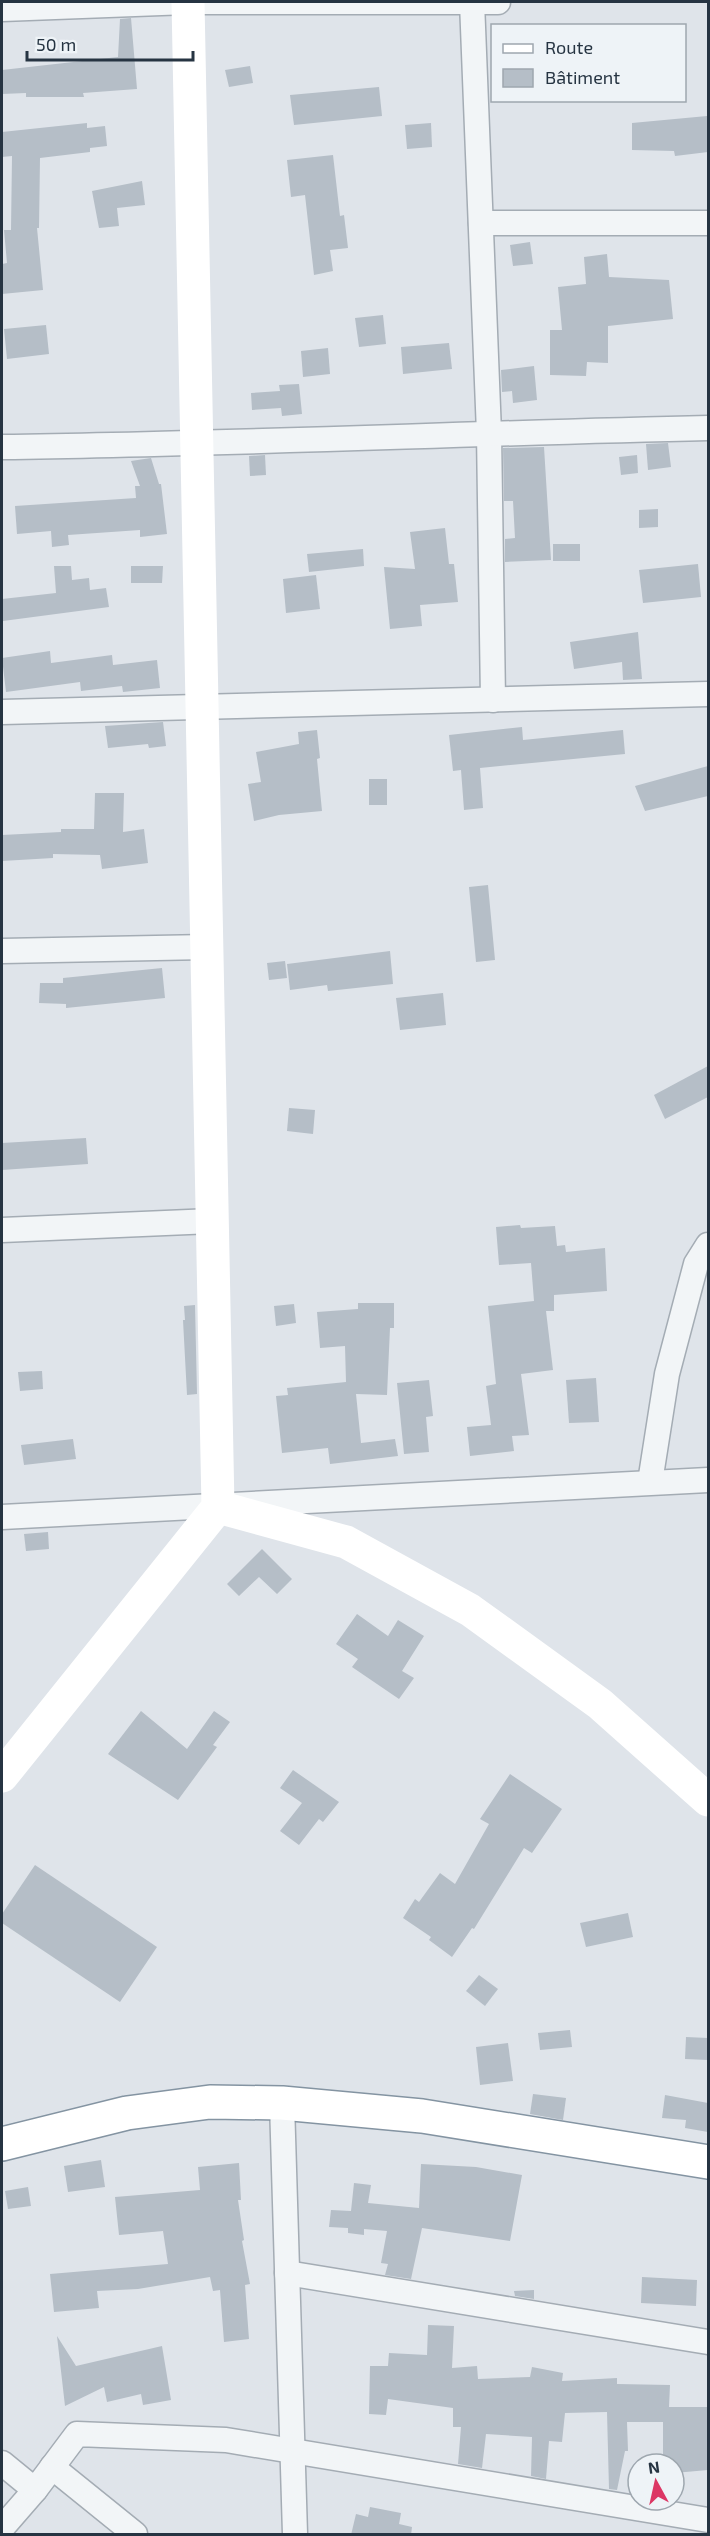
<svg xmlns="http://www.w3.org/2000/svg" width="710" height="2536" viewBox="0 0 710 2536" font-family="'Exo 2',sans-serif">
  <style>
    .building { fill: #b5bec7 }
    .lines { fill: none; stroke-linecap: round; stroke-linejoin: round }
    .street-casing { stroke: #a4acb4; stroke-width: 27 }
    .highway-casing { stroke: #8494a2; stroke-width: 36 }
    .street { stroke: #f2f5f7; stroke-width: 24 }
    .secondary { stroke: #fff; stroke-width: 33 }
    .highway { stroke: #fff; stroke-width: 33 }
  </style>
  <rect width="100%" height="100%" fill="#dfe4ea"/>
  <!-- building -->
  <g class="building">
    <path d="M131,18L137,89L83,93L84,97H26V93L2,94V70L118,57L120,19Z"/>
    <path d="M250,66L253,83L229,87L225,70Z"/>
    <path d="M379,87L382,116L294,125L290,95Z"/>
    <path d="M707,116L708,152L675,156L674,151L632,150V123Z"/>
    <path d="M87,123V128L105,126L107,146L90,148V152L40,158L39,228H37L43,290L2,294V264L7,263L4,230H11L12,156L2,157V132Z"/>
    <path d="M431,123L432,147L407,149L405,125Z"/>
    <path d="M333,155L340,216L344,215L348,248L330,250L333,271L314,275L305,195L291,197L287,160Z"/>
    <path d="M142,181L145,205L117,208L119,226L99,228L92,191Z"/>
    <path d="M530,242L533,264L513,266L510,245Z"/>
    <path d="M607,254L609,277L669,280L673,319L608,326V363L587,362L586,376L550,375V330H562L558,287L586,284L584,257Z"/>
    <path d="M383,315L386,344L359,347L355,318Z"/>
    <path d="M46,325L49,354L7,359L4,329Z"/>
    <path d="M449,343L452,369L403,374L401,347Z"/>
    <path d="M328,348L330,374L303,377L301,351Z"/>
    <path d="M534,366L537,400L513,403L512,391L502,392L501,370Z"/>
    <path d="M299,384L302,414L282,416L281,408L252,410L251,393L280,391L279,385Z"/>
    <path d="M668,443L671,467L648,470L646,444Z"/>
    <path d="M544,447L551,560L505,562V539L515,538L513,501H504L503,448Z"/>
    <path d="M265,455L266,475L250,476L249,456Z"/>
    <path d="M637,455L638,473L621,475L619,457Z"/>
    <path d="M151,458L159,484H161L167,534L140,537V530L68,535L69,545L52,547L51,531L17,534L15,506L136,498L135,486H140L131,461Z"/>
    <path d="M658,509V527L639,528V510Z"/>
    <path d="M445,528L449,564H454L458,602L420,605L422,626L390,629L384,567L415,569L410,532Z"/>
    <rect x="553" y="544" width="27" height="17"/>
    <path d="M363,549L364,566L309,572L307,554Z"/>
    <path d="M698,564L701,597L643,603L639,570Z"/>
    <path d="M54,566H71L72,580L89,578L90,590L106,588L109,607L3,621L2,599L56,593Z"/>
    <path d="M131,566H163L162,583H131Z"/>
    <path d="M316,575L320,609L286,613L283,579Z"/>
    <path d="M638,632L642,679L623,680L622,662L574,669L570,642Z"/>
    <path d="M50,651L51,663L112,655L113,665L157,660L160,688L123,692L122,686L81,691L80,682L6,692L2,658Z"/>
    <path d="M163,722L166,746L149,748L148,744L108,748L105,726Z"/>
    <path d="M522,727L523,740L623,730L625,754L480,768L483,808L464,810L461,770L453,771L449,735Z"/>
    <path d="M317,730L320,758L317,759L322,811L279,815L254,821L248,784L261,782L256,752L299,744L298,732Z"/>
    <path d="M708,766V796L645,811L635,786Z"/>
    <rect x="369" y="779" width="18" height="26"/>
    <path d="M95,793H124L123,832L144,829L148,863L102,869L100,855L53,854V858L2,861V835L61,832V829H94Z"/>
    <path d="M488,885L495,960L476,962L469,887Z"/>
    <path d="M390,951L393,984L328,991L327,985L290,990L287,964Z"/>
    <path d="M285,961L287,978L269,980L267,963Z"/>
    <path d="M162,968L165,998L66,1008V1004L39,1003L40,983H63V978Z"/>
    <path d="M443,993L446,1025L400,1030L396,998Z"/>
    <path d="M708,1066V1097L665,1119L654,1095Z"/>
    <path d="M289,1108L315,1110L313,1134L287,1131Z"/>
    <path d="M86,1138L88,1164L2,1170V1143Z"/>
    <path d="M520,1225L521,1228L555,1226L557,1246L565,1245L566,1252L605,1248L607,1291L554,1295V1311H546L553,1370L521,1374L529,1435L512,1436L514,1451L470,1456L467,1427L491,1425L486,1386L496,1384L488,1306L534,1301L531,1263L499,1265L496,1227Z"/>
    <path d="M358,1303H394V1328H390L387,1395L356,1394L361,1443L395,1439L398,1456L330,1464L328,1448L282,1453L276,1396L288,1395L287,1388L346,1382L345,1346L320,1348L317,1312L358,1309Z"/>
    <path d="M294,1304L296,1323L276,1326L274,1306Z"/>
    <path d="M195,1305L197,1394L187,1395L183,1320H185L184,1306Z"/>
    <path d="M42,1371L43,1389L20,1391L18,1372Z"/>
    <path d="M596,1378L599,1422L569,1423L566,1380Z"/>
    <path d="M429,1380L433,1416L426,1417L429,1452L404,1454L397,1383Z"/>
    <path d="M73,1439L76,1459L24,1465L21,1445Z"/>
    <path d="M48,1532L49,1549L26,1551L24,1534Z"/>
    <path d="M262,1549L292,1579L277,1594L259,1577L239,1596L227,1584Z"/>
    <path d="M357,1614L388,1636L398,1620L424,1636L402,1671L414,1678L399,1699L352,1667L358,1659L336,1644Z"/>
    <path d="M141,1711L187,1749L214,1711L230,1722L213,1745L217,1747L178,1800L108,1754Z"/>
    <path d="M293,1770L339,1802L323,1822L319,1819L299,1845L280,1831L302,1803L280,1788Z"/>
    <path d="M510,1774L562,1809L532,1853L524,1848L474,1929L472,1928L452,1957L429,1940L431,1937L403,1918L415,1899L419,1902L440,1873L455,1884L489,1824L480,1819Z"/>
    <path d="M35,1865L157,1947L120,2002L2,1923V1914Z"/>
    <path d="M628,1913L633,1937L586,1947L580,1923Z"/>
    <path d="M479,1975L498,1989L485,2006L466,1991Z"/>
    <path d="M570,2030L572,2047L540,2050L538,2033Z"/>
    <path d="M686,2037L708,2038V2060L685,2059Z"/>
    <path d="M508,2043L513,2081L480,2085L476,2047Z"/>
    <path d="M533,2094L566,2098L563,2120L530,2114Z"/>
    <path d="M665,2095L708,2103V2132L685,2128L686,2120L662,2118Z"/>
    <path d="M101,2160L105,2187L68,2192L64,2166Z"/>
    <path d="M239,2163L241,2200H238L244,2240L242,2241L250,2284L245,2285L249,2339L224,2342L220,2290L213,2291L210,2277L138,2289L97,2291L99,2308L54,2312L50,2274L168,2264L163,2231L119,2235L115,2197L200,2190L198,2167Z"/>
    <path d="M421,2164L476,2167L522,2175L510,2241L422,2228L411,2279L385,2275L388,2264L381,2263L387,2231L364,2229V2235L348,2233V2228L329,2227L331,2210L351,2211L354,2183L371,2185L368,2203L419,2208Z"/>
    <path d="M28,2187L31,2206L8,2209L5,2191Z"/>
    <path d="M642,2277L697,2280L696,2306L641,2303Z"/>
    <path d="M534,2290V2299L515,2296L514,2291Z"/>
    <path d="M428,2325L454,2326L452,2368L477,2366L478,2379L530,2377L532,2367L563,2373L562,2381L617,2378V2384L670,2385L669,2407H708V2470L674,2473V2464H663V2422H627L628,2451H625L617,2490L609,2489L607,2412L565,2413L562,2442L549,2441L546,2479L531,2476L532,2437L486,2434L482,2468L458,2464L461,2427H453V2408L388,2399L386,2415L369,2414L370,2366H388L389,2353L427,2355Z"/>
    <path d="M57,2336L76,2366L162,2346L171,2400L143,2405L141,2394L107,2402L104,2387L65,2406Z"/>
    <path d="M370,2507L401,2513L399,2524L412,2527L411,2535H351L356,2514L368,2517Z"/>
  </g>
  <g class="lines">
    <!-- street casing -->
    <g class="street-casing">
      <g id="street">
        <path d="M472,2L489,433L493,700"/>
        <path d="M2,9L188,2H498"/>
        <path d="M481,223H708"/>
        <path d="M2,447C237,444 473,433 708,428"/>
        <path d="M2,712L708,694"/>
        <path d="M2,951L207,947"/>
        <path d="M2,1230L212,1221"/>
        <path d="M650,1482L667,1374L696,1264L708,1245"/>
        <path d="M2,1517L708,1480"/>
        <path d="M282,2103L295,2534"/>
        <path d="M287,2273L708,2342"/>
        <path d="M2,2463L35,2490"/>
        <path d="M52,2467L135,2534"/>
        <path d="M2,2528L35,2490L77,2434L226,2440L708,2520"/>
      </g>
    </g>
    <!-- highway casing -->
    <g class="highway-casing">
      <path id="highway" d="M2,2144L127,2113L210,2102L282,2103L422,2116L708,2162"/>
    </g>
    <!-- street -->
    <use href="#street" class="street"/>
    <!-- secondary -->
    <g class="secondary">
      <path d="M218,1507L346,1542L470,1610L600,1704L708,1800"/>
      <path d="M2,1776L218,1507L188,2"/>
    </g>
    <!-- highway -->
    <use href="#highway" class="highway"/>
  </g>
  <!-- border -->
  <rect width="710" height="2536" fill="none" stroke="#263442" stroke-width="6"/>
  <!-- legend -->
  <rect x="491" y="24" width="195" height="78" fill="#eef3f7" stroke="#9ea7af" stroke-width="1.5"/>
  <rect x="503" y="44" width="30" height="9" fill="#ffffff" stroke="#9ea7af" stroke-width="1.5"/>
  <text x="545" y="54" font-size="18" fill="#263442">Route</text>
  <rect x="503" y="69" width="30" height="18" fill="#b5bec7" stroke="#9ea7af" stroke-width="1.5"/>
  <text x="545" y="84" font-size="18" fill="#263442">Bâtiment</text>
  <!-- north arrow -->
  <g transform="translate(656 2482) rotate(352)"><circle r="28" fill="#eef3f7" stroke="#9ea7af" stroke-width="1.5"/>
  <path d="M0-4.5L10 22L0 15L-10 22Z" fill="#dc3664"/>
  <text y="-9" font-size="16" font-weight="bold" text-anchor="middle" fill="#263442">N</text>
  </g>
  <!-- scale -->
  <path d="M27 51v9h166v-9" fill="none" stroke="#263442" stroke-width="3"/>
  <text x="36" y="51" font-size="18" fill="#263442" stroke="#eef3f7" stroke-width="4.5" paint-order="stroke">50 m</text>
</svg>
